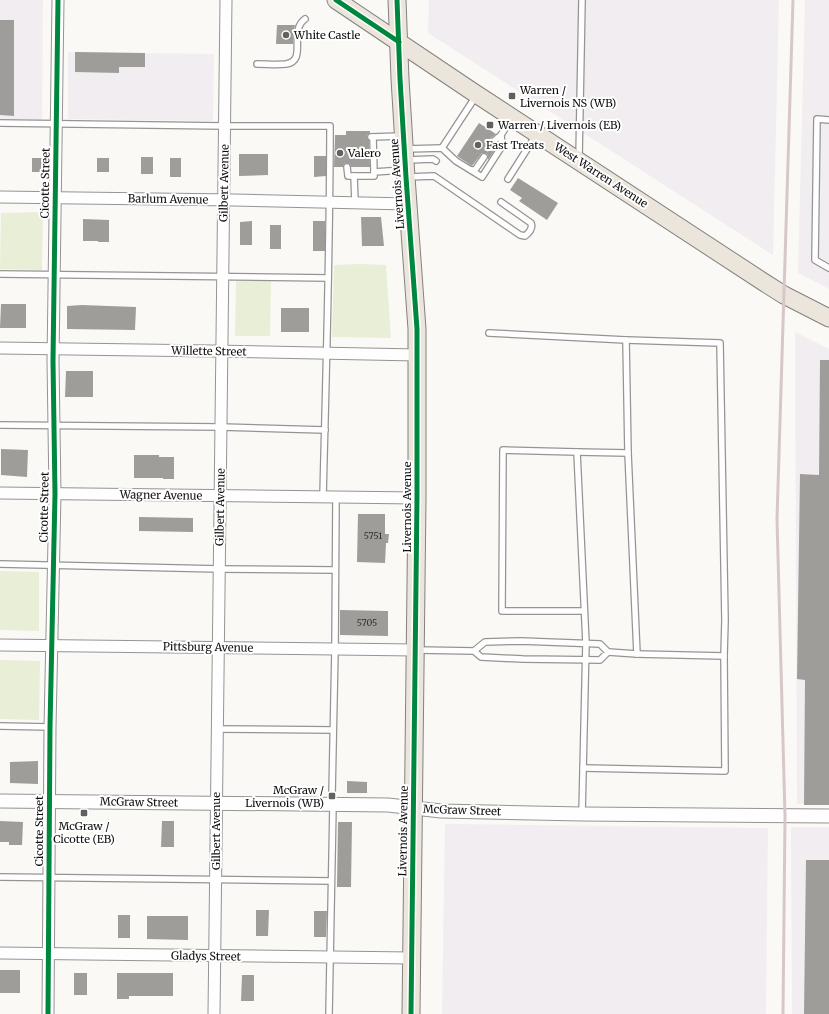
<svg xmlns="http://www.w3.org/2000/svg" width="829" height="1014" viewBox="0 0 829 1014" font-family="Merriweather,serif">
  <style>
    .industrial { fill: #f2edf1 }
    .green { fill: #e8efd6 }
    .building { fill: #9f9d9a }
    .lines { fill: none; stroke-linecap: round; stroke-linejoin: round }
    .service-casing { stroke: #959493; stroke-width: 8 }
    .minor-casing { stroke: #959493; stroke-width: 13 }
    .tertiary-casing { stroke: #959493; stroke-width: 15 }
    .primary-casing { stroke: #838280; stroke-width: 19 }
    .service { stroke: #fefefe; stroke-width: 5.5 }
    .minor { stroke: #fefefe; stroke-width: 11 }
    .tertiary { stroke: #fefefe; stroke-width: 13 }
    .primary { stroke: #ebe5dc; stroke-width: 17 }
    .rail { stroke: #d7c7c9; stroke-width: 3 }
    .cycleway-casing { stroke: #fff; stroke-width: 8 }
    .cycleway { stroke: #00873e; stroke-width: 5 }
    .poi-dot { fill: #626160; stroke: #fff; stroke-width: 1.5 }
    .labels { text-anchor: middle; stroke-width: 4; stroke-linejoin: round; paint-order: stroke }
    .number-label { font-size: 9px; fill: #333232 }
    .poi-label { font-size: 11px; fill: #0f0f0f; stroke: #fff; text-anchor: start }
    .street-label { font-size: 11px; fill: #0f0f0f; stroke: #fff }
  </style>
  <rect width="100%" height="100%" fill="#fbf9f5"/>
  <!-- industrial -->
  <g class="industrial">
    <path d="M0,0H43L42,120L0,119Z"/>
    <path d="M429,0H779L773,255L428,33Z"/>
    <path d="M805,0H829V289L798,273Z"/>
    <path d="M68,52L214,54L213,121L68,119Z"/>
    <path d="M795,332L829,349V804H797Z"/>
    <path d="M445,824L768,828L766,1014H442Z"/>
    <path d="M791,827H829V1014H792Z"/>
  </g>
  <!-- green -->
  <g class="green">
    <path d="M43,212L42,270L0,269L1,213Z"/>
    <path d="M360,264L386,265L391,338L332,337L334,265Z"/>
    <path d="M236,281H271L270,336H235Z"/>
    <path d="M0,571L39,572V631L0,630Z"/>
    <path d="M0,660L40,661L39,720L0,719Z"/>
  </g>
  <!-- building -->
  <g class="building">
    <path d="M0,20H14V116L0,115Z"/>
    <path d="M277,25H295L294,30L293,44H276Z"/>
    <path d="M75,52L145,53V67H119V73L75,72Z"/>
    <path d="M479,123L496,134L491,138L486,147V150L488,152L494,151L488,160V156L487,154L484,153H482L472,166L457,156Z"/>
    <path d="M346,131H370V133L367,135V137L369,141L370,167H351L350,164L347,163L344,164L343,167H334L335,135H346Z"/>
    <path d="M239,154H268V175L239,176Z"/>
    <path d="M314,156H326V176L314,177Z"/>
    <rect x="141" y="157" width="12" height="17"/>
    <rect x="32" y="158" width="12" height="14"/>
    <rect x="97" y="158" width="12" height="14"/>
    <rect x="170" y="158" width="11" height="19"/>
    <path d="M518,178L558,203L547,220L519,201L522,198L510,190Z"/>
    <path d="M361,217H381L384,246H362Z"/>
    <path d="M83,219L109,220V242H98V241H83Z"/>
    <path d="M252,221V245H240V222Z"/>
    <rect x="313" y="221" width="12" height="30"/>
    <rect x="270" y="225" width="11" height="24"/>
    <path d="M1,304H26V328H0Z"/>
    <path d="M82,305L136,307L135,330L67,329V306Z"/>
    <rect x="281" y="308" width="28" height="24"/>
    <path d="M820,360H829V805H804L805,680L797,679L800,474L819,475Z"/>
    <path d="M66,371H93V397H65Z"/>
    <path d="M1,449L28,450L27,477L1,475Z"/>
    <path d="M134,455H159V457H174V479H163V478H134Z"/>
    <path d="M358,514H385V534H389L388,543H386L385,563L357,562Z"/>
    <path d="M139,517L193,518V532L139,531Z"/>
    <path d="M340,610L388,611V636L340,635Z"/>
    <path d="M38,761V784L10,783V762Z"/>
    <path d="M347,781L367,782V793H347Z"/>
    <path d="M0,821L23,822L22,845H9V842H0Z"/>
    <path d="M162,821H174V847H161Z"/>
    <path d="M338,822H352L351,887H337Z"/>
    <path d="M806,860H829V1014H804Z"/>
    <path d="M256,910H269L268,936H256Z"/>
    <path d="M314,911H327L326,937H314Z"/>
    <rect x="118" y="915" width="12" height="23"/>
    <path d="M147,916H188V940L147,939Z"/>
    <rect x="0" y="970" width="20" height="23"/>
    <rect x="74" y="973" width="13" height="22"/>
    <path d="M117,973H173V996H129V999H117Z"/>
    <path d="M242,975H254V1001H241Z"/>
  </g>
  <g class="lines">
    <!-- service casing -->
    <g class="service-casing">
      <g id="service">
        <path d="M257,64C267,64 277,65 286,64C308,61 288,31 305,19"/>
        <path d="M829,120L817,119L815,260L829,268"/>
        <path d="M0,123L224,126H330C330,250 326,374 323,497"/>
        <path d="M371,137L401,136"/>
        <path d="M373,137L374,172L403,170"/>
        <path d="M442,148L476,96"/>
        <path d="M490,148L495,140L501,135"/>
        <path d="M406,149L442,148L456,161L482,177L502,146L501,135L511,119"/>
        <path d="M579,158L582,0"/>
        <path d="M407,160L433,159L436,161"/>
        <path d="M347,167L348,176H354L355,202"/>
        <path d="M471,170H475L484,157"/>
        <path d="M354,176H374V172"/>
        <path d="M408,177L434,176L520,235L525,236C530,232 533,228 531,223L501,202"/>
        <path d="M508,179L536,135"/>
        <path d="M0,274L328,278"/>
        <path d="M489,333L626,340L720,343L725,620L724,656"/>
        <path d="M626,340L628,453"/>
        <path d="M0,425L221,427L325,430"/>
        <path d="M577,452L628,453L637,654L608,652"/>
        <path d="M0,564L220,569L335,570"/>
        <path d="M417,650L474,651L485,642L521,641L600,644L608,652L600,660L523,659L481,657L474,651"/>
        <path d="M0,726L50,727"/>
        <path d="M217,729L333,730"/>
        <path d="M583,768L725,771L724,656L637,654"/>
        <path d="M582,814L586,643L577,452L503,450L502,611H584"/>
        <path d="M0,877L331,881"/>
        <path d="M329,1014L333,805L332,795L335,649L336,498"/>
      </g>
    </g>
    <!-- minor casing -->
    <g class="minor-casing">
      <g id="minor">
        <path d="M0,197L234,200L408,204"/>
        <path d="M0,348L212,351L417,355"/>
        <path d="M0,493L417,498"/>
        <path d="M0,645L415,650"/>
        <path d="M0,953L411,958"/>
        <path d="M48,1014L50,727L55,494L53,361L58,0"/>
        <path d="M214,1014L226,0"/>
      </g>
    </g>
    <!-- tertiary casing -->
    <g class="tertiary-casing">
      <path id="tertiary" d="M0,801L388,805L441,811L582,814L829,816"/>
    </g>
    <!-- primary casing -->
    <g class="primary-casing">
      <g id="primary">
        <path d="M336,0L473,92L765,283L784,295L829,318"/>
        <path d="M397,0L400,79L406,177L417,329V498L411,1014"/>
      </g>
    </g>
    <!-- service -->
    <use href="#service" class="service"/>
    <!-- minor -->
    <use href="#minor" class="minor"/>
    <!-- tertiary -->
    <use href="#tertiary" class="tertiary"/>
    <!-- primary -->
    <use href="#primary" class="primary"/>
    <!-- rail -->
    <path class="rail" d="M783,1014L785,816L777,519L793,0"/>
    <!-- cycleway casing -->
    <g class="cycleway-casing">
      <g id="cycleway">
        <path d="M336,0L399,42"/>
        <path d="M397,0L400,79L406,177L417,329V498L411,1014"/>
        <path d="M48,1014L50,727L55,494L53,361L58,0"/>
      </g>
    </g>
    <!-- cycleway -->
    <use href="#cycleway" class="cycleway"/>
  </g>
  <!-- markers -->
  <g class="poi-dot">
    <circle cx="286" cy="35" r="4"/>
    <rect x="508" y="92" width="8" height="8" rx="2"/>
    <rect x="486" y="121" width="8" height="8" rx="2"/>
    <circle cx="478" cy="145" r="4"/>
    <circle cx="340" cy="153" r="4"/>
    <rect x="328" y="792" width="8" height="8" rx="2"/>
    <rect x="80" y="809" width="8" height="8" rx="2"/>
  </g>
  <g class="labels">
    <!-- number labels -->
    <g class="number-label">
      <text x="373" y="539">5751</text>
      <text x="367" y="626">5705</text>
    </g>
    <!-- poi labels -->
    <g class="poi-label">
      <text x="294" y="39">White Castle</text>
      <text x="520" y="94">Warren /<tspan x="520" dy="13">Livernois NS (WB)</tspan></text>
      <text x="498" y="129">Warren / Livernois (EB)</text>
      <text x="486" y="149">Fast Treats</text>
      <text x="348" y="157">Valero</text>
      <text x="324" y="794" text-anchor="end">McGraw /<tspan x="324" dy="13">Livernois (WB)</tspan></text>
      <text x="84" y="830" text-anchor="middle">McGraw /<tspan x="84" dy="13">Cicotte (EB)</tspan></text>
    </g>
    <!-- street labels -->
    <g class="street-label">
      <text transform="translate(601 175) rotate(33)" y="4">West Warren Avenue</text>
      <text transform="translate(45 183) rotate(-89)" y="4">Cicotte Street</text>
      <text transform="translate(224 183) rotate(-89)" y="4">Gilbert Avenue</text>
      <text transform="translate(397 184) rotate(-94)" y="4">Livernois Avenue</text>
      <text transform="translate(168 199) rotate(1)" y="4">Barlum Avenue</text>
      <text transform="translate(209 351) rotate(1)" y="4">Willette Street</text>
      <text transform="translate(161 495) rotate(1)" y="4">Wagner Avenue</text>
      <text transform="translate(44 507) rotate(-89)" y="4">Cicotte Street</text>
      <text transform="translate(220 507) rotate(-89)" y="4">Gilbert Avenue</text>
      <text transform="translate(407 507) rotate(-90)" y="4">Livernois Avenue</text>
      <text transform="translate(208 647) rotate(1)" y="4">Pittsburg Avenue</text>
      <text transform="translate(139 802) rotate(1)" y="4">McGraw Street</text>
      <text transform="translate(462 810) rotate(2)" y="4">McGraw Street</text>
      <text transform="translate(39 831) rotate(-90)" y="4">Cicotte Street</text>
      <text transform="translate(216 831) rotate(-90)" y="4">Gilbert Avenue</text>
      <text transform="translate(403 831) rotate(-89)" y="4">Livernois Avenue</text>
      <text transform="translate(206 956) rotate(1)" y="4">Gladys Street</text>
    </g>
  </g>
</svg>
